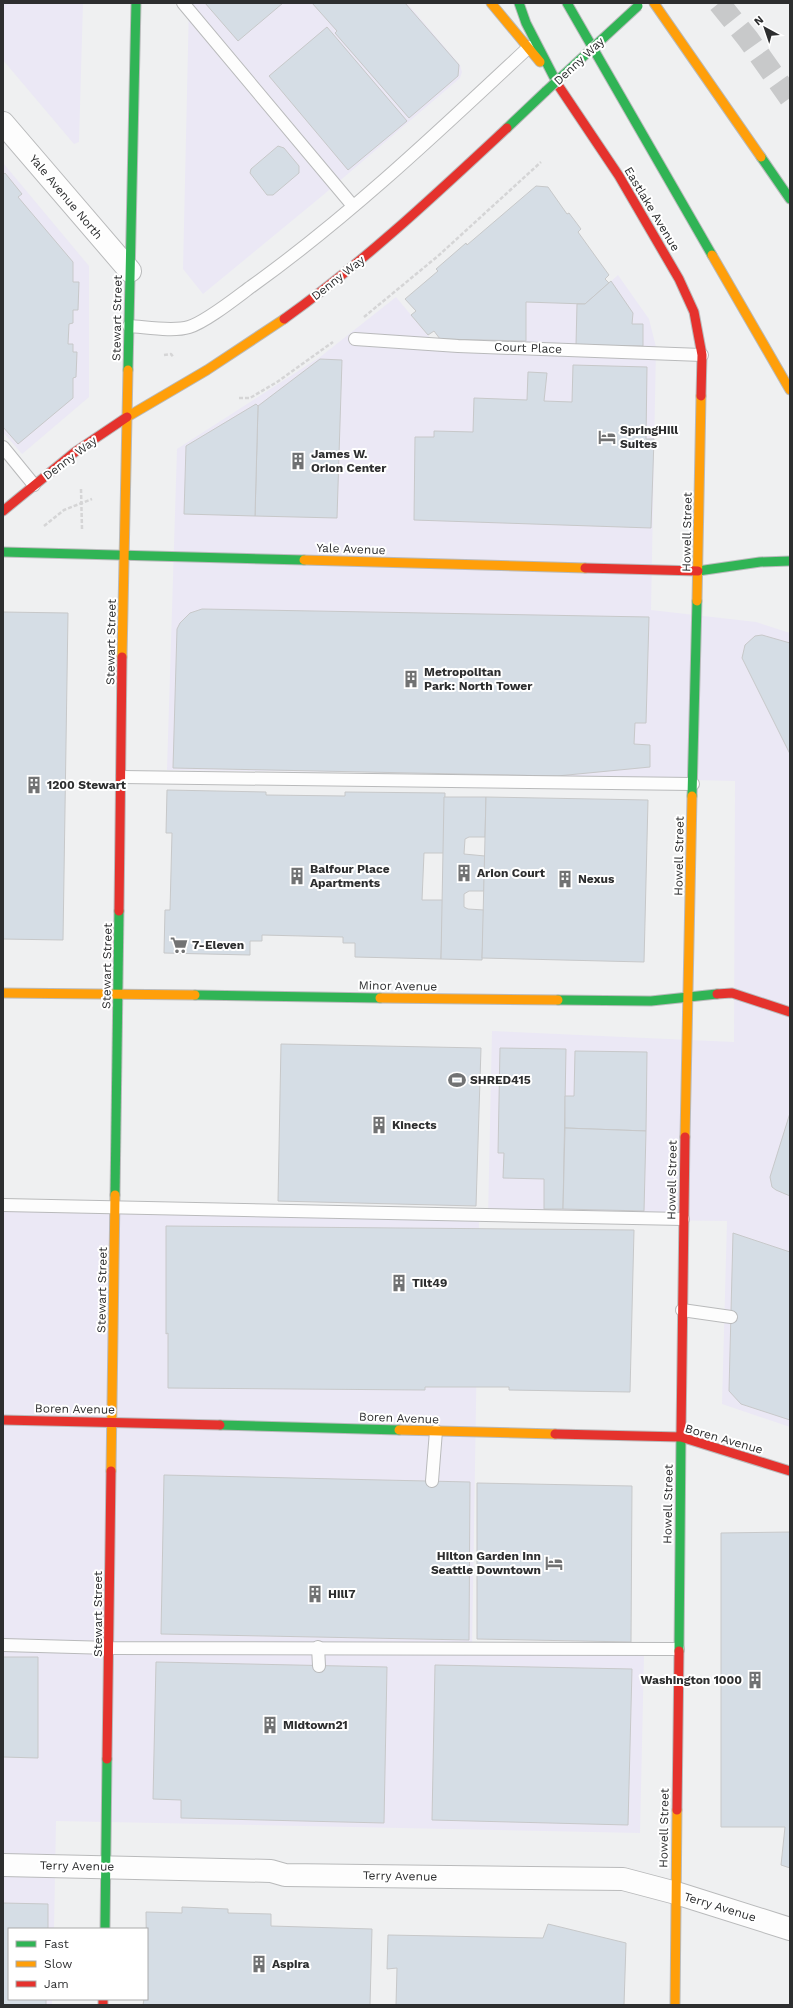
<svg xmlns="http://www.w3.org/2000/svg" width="793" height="2008" viewBox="0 0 793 2008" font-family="'Work Sans',sans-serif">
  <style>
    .commercial { fill: #ebe8f5 }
    .building { fill: #d5dde5; stroke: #c7c8c9 }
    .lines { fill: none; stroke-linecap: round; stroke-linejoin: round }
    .highway-tunnel { stroke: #c8c9ca; stroke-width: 22; stroke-dasharray: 22 11; stroke-linecap: butt }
    .lane-casing { stroke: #b9babb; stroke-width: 14 }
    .street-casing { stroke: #b9babb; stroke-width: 24 }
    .fast-casing { stroke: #b9babb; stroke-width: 11 }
    .slow-casing { stroke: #b9babb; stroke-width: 11 }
    .jam-casing { stroke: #b9babb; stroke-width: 11 }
    .path { stroke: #d5d5d6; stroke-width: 2.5; stroke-dasharray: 4 2; stroke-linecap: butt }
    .lane { stroke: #fdfdfd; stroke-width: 12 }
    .street { stroke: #fdfdfd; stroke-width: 22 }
    .fast { stroke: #30b455; stroke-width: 9 }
    .slow { stroke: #ff9f0a; stroke-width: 9 }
    .jam { stroke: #e5322d; stroke-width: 9 }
    .fast-bridge-casing { stroke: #b9babb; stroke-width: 11; stroke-linecap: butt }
    .fast-bridge { stroke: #30b455; stroke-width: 9 }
    .labels { text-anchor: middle; stroke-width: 4; stroke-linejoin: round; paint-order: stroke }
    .street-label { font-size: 12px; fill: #2d2e2f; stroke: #fff }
    .poi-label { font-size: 12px; font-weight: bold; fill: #2d2e2f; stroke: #fff; text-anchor: start }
  </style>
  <rect width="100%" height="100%" fill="#eff0f1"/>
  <!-- commercial -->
  <g class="commercial">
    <path d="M3,3H83L79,142L74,144L3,60Z"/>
    <path d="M189,3H407L460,65L462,72L460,78L322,196L203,294L183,269Z"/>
    <path d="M3,163L89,266V397L22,454L3,432Z"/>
    <path d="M618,275L649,319L656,347L651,610L756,622L790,633V1427L722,1404L727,1221L488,1218L492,1031L734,1042L735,781L365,772L167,770L177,449L320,357L396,297L431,339L526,341V302L585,304Z"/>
    <path d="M3,1211L479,1220L472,1651L644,1655L640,1833L56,1821L54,1929H9V1999H52V2005H3Z"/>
  </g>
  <!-- building -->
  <g class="building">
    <path d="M205,3H283L238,41Z"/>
    <path d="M312,3H405L459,65L458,76L409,118L335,33L337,31Z"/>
    <path d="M327,27L407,121L348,170L269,76Z"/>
    <path d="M278,146L284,148L299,166V173L273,195H267L250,173L251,169Z"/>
    <path d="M5,173L22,194L18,197L73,262V282H79L78,310H73V323L69,324L68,344H73V352H77L76,377L73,378V398L18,444L3,427V175Z"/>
    <path d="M536,186L548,187L567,214L569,213L581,229L578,232L609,275L605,279L609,283L585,304L526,302V341L440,339L434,331L428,335L411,315L416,311L405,299L438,271L436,269L466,243L467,245Z"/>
    <path d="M611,281L633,313L632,324H643V346L576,345L577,304H585Z"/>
    <path d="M320,359L342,360L337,518L255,516L258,406Z"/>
    <path d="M573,365L647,367L646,439H654L651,528L414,520L415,437H434V431L473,432L474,398L527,400L528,372L547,373L544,401L572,402Z"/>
    <path d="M256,404L258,406L255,516L184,514L186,446Z"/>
    <path d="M202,609L649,617L646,723H635L634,744L650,745V767L557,776L173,768L177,629L180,623L190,613Z"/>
    <path d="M3,612L68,613L63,940L3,939Z"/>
    <path d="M762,635L790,643V754L742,658L745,645L755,636Z"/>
    <path d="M167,790L266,792V795L345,796V792L445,793L444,853H424L422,900H443L441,959L355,957V943H343V937L262,935V941H250V955L164,953L165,910H170L172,833H166Z"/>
    <path d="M444,797H486L485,837H469L465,839L464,854L485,856L484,891H469L464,894V907L468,909L484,910L482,960L441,959Z"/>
    <path d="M486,797L648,800L644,962L482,958Z"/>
    <path d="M281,1044L481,1048L476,1206L278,1201Z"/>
    <path d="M500,1048L566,1049L563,1209H544V1179L503,1178L504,1153H498Z"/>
    <path d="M575,1051L647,1052L646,1131L565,1128V1096H574Z"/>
    <path d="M790,1113V1196L776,1190L772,1187L770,1177Z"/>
    <path d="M565,1128L646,1131L644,1211L563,1209Z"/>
    <path d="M166,1226L634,1230L630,1392L509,1390V1387H425V1390L168,1388V1333L166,1334Z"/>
    <path d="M733,1233L790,1252V1420L741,1404L729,1391Z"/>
    <path d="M164,1475L470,1482L469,1640L161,1634Z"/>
    <path d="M477,1483L632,1486L631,1642L477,1639Z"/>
    <path d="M790,1532V1868L781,1865L785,1827H721V1533Z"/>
    <path d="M3,1657H38V1758L3,1757Z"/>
    <path d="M156,1662L387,1667L384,1823L181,1818V1800L153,1799Z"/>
    <path d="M435,1665L632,1669L628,1825L432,1820Z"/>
    <path d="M3,1903L48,1904V1929H9V1999H46V2005H3Z"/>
    <path d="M182,1907L228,1909V1913L271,1914V1926L372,1929L370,2005H143L144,1999H147L146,1912L182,1913Z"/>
    <path d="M548,1924L626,1943L624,2005H396L397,1968L387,1969L388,1935L543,1938Z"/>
  </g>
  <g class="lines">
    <!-- highway-tunnel -->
    <path class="highway-tunnel" d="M719,3L748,39L790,98"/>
    <!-- lane casing -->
    <g class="lane-casing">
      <g id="lane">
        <path d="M183,3L353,206"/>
        <path d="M129,326C146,327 173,332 189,327C206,322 237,297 252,286C351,215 440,130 529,47"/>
        <path d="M355,339L458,346L702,355"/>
        <path d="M3,447L34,485"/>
        <path d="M122,777L693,784"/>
        <path d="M3,1205L683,1219"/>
        <path d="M682,1310L731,1317"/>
        <path d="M432,1481L436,1431"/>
        <path d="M3,1645L110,1648L678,1649"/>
        <path d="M318,1647L319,1666"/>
      </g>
    </g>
    <!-- street casing -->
    <g class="street-casing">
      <g id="street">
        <path d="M3,123L130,271"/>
        <path d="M3,1865L271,1871L285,1875L623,1879L676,1893L790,1929"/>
      </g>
    </g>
    <!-- fast casing -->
    <g class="fast-casing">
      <g id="fast">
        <path d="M519,3L526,23L558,85"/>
        <path d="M567,3L712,255"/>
        <path d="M507,128L546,91"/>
        <path d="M761,157L790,199"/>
        <path d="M128,370L136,3"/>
        <path d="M3,552L304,560"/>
        <path d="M698,571L760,562L790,561"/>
        <path d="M692,796L697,601"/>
        <path d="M195,995L380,998"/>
        <path d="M558,1000L651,1001L717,994"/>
        <path d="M115,1195L119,911"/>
        <path d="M220,1425L399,1430"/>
        <path d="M679,1651L681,1433"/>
        <path d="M105,1929L107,1759"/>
      </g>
    </g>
    <!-- slow casing -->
    <g class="slow-casing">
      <g id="slow">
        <path d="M491,3L540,62"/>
        <path d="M654,3L761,157"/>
        <path d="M712,255L790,390"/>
        <path d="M127,417L207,370L284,319"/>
        <path d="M304,560L585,568"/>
        <path d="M697,601L701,396"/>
        <path d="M122,657L128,370"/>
        <path d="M3,993L195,995"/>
        <path d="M380,998L558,1000"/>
        <path d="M685,1137L692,796"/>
        <path d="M399,1430L555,1434"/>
        <path d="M111,1471L115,1195"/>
        <path d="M675,2005L677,1810"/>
      </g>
    </g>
    <!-- jam casing -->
    <g class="jam-casing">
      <g id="jam">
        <path d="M558,85L619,176L679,279L694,312L702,355L701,396"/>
        <path d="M284,319C364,262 435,195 507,128"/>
        <path d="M3,511L75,452L127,417"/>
        <path d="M585,568L698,571"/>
        <path d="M119,911L122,657"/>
        <path d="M717,994L732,993L790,1012"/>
        <path d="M3,1420L220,1425"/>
        <path d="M681,1433L685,1137"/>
        <path d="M555,1434L681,1437L790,1471"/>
        <path d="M107,1759L111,1471"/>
        <path d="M677,1810L679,1651"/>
        <path d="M103,1999V2005"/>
      </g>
    </g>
    <!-- path -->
    <g class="path">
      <path d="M364,317L438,256L541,162"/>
      <path d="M164,355L171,354L174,358"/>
      <path d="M239,398H250L277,382L333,342"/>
      <path d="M81,489L82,529"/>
      <path d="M44,526L64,510L92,499"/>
    </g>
    <!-- lane -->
    <use href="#lane" class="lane"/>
    <!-- street -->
    <use href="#street" class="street"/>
    <!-- fast -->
    <use href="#fast" class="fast"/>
    <!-- slow -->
    <use href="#slow" class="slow"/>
    <!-- jam -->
    <use href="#jam" class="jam"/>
    <!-- fast-bridge casing -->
    <g class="fast-bridge-casing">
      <path id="fast-bridge" d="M546,91L638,6"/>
    </g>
    <!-- fast-bridge -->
    <use href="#fast-bridge" class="fast-bridge"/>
  </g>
  <!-- icons -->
  <defs>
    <g id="hotel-bare" transform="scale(1.38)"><path d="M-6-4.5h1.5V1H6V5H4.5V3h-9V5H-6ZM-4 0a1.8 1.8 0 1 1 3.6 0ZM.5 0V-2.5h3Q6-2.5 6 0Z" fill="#717273" stroke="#fff" stroke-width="2.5" paint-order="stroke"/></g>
    <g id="building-bare" transform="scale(1.38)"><path d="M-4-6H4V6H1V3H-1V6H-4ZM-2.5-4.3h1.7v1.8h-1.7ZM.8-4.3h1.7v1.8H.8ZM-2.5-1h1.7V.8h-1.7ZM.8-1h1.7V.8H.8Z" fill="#717273" stroke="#fff" stroke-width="2.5" paint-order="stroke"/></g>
    <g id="supermarket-bare" transform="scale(1.38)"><path d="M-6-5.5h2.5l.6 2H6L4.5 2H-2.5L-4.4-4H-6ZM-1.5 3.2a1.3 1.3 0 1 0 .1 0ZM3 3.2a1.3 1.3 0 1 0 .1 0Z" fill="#717273" stroke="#fff" stroke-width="2.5" paint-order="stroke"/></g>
    <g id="stadium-bare" transform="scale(1.38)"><path d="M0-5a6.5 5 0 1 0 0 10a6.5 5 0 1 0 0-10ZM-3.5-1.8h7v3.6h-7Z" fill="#717273" stroke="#fff" stroke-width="2.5" paint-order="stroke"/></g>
  </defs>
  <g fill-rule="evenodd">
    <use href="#hotel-bare" x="607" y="437"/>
    <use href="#building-bare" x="298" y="461"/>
    <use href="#building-bare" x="411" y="679"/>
    <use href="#building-bare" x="34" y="785"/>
    <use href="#building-bare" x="464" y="873"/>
    <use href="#building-bare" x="297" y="876"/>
    <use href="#building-bare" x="565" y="879"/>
    <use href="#supermarket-bare" x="179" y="945"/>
    <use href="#stadium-bare" x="457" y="1080"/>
    <use href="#building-bare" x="379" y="1125"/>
    <use href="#building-bare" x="399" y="1283"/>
    <use href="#hotel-bare" x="554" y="1563"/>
    <use href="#building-bare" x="315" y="1594"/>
    <use href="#building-bare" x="755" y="1680"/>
    <use href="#building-bare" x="270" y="1725"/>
    <use href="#building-bare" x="259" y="1964"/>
  </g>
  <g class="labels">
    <!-- street labels -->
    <g class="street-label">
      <text transform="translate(579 61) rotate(-43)" y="4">Denny Way</text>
      <text transform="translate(66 197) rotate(50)" y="4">Yale Avenue North</text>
      <text transform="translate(652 209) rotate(59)" y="4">Eastlake Avenue</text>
      <text transform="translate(338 278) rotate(-38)" y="4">Denny Way</text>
      <text transform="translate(117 318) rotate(-89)" y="4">Stewart Street</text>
      <text transform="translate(528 348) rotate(2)" y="4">Court Place</text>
      <text transform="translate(70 458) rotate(-37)" y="4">Denny Way</text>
      <text transform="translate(687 532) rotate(-89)" y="4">Howell Street</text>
      <text transform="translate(351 549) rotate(2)" y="4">Yale Avenue</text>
      <text transform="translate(111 642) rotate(-89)" y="4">Stewart Street</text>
      <text transform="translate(679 856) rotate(-89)" y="4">Howell Street</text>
      <text transform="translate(107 966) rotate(-89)" y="4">Stewart Street</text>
      <text transform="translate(398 986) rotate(1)" y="4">Minor Avenue</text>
      <text transform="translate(672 1180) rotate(-89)" y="4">Howell Street</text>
      <text transform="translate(102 1290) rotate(-89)" y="4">Stewart Street</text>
      <text transform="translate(75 1409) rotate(1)" y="4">Boren Avenue</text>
      <text transform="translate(399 1418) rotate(2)" y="4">Boren Avenue</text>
      <text transform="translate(724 1439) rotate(16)" y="4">Boren Avenue</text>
      <text transform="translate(668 1504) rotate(-89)" y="4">Howell Street</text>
      <text transform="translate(98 1614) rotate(-90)" y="4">Stewart Street</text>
      <text transform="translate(664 1828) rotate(-89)" y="4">Howell Street</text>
      <text transform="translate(77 1866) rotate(1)" y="4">Terry Avenue</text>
      <text transform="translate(400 1876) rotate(1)" y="4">Terry Avenue</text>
      <text transform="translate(720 1907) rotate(17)" y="4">Terry Avenue</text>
    </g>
    <!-- poi labels -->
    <g class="poi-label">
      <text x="620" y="434">SpringHill<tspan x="620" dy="14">Suites</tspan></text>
      <text x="311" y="458">James W.<tspan x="311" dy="14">Orion Center</tspan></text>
      <text x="424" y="676">Metropolitan<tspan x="424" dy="14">Park: North Tower</tspan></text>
      <text x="47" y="789">1200 Stewart</text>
      <text x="310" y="873">Balfour Place<tspan x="310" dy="14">Apartments</tspan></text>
      <text x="477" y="877">Arion Court</text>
      <text x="578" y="883">Nexus</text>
      <text x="192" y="949">7-Eleven</text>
      <text x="470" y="1084">SHRED415</text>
      <text x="392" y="1129">Kinects</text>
      <text x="412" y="1287">Tilt49</text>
      <text x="541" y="1560" text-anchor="end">Hilton Garden Inn<tspan x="541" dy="14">Seattle Downtown</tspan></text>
      <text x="328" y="1598">Hill7</text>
      <text x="742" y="1684" text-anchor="end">Washington 1000</text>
      <text x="283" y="1729">Midtown21</text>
      <text x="272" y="1968">Aspira</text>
    </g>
  </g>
  <!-- border -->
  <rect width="793" height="2008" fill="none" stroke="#2d2e2f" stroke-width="8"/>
  <!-- legend -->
  <rect x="8" y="1928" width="140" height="72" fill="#ffffff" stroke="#ababac"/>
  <rect x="16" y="1941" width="20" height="6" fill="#30b455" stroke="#ababac"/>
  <text x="44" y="1948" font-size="12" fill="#2d2e2f">Fast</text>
  <rect x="16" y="1961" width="20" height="6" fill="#ff9f0a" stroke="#ababac"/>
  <text x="44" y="1968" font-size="12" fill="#2d2e2f">Slow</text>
  <rect x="16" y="1981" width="20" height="6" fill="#e5322d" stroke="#ababac"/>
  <text x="44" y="1988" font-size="12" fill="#2d2e2f">Jam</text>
  <!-- north arrow -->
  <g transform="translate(765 28) rotate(320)" stroke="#ffffff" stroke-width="3" paint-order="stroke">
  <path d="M0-3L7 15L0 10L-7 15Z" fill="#2d2e2f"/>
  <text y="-6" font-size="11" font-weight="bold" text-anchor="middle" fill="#2d2e2f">N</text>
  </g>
</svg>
